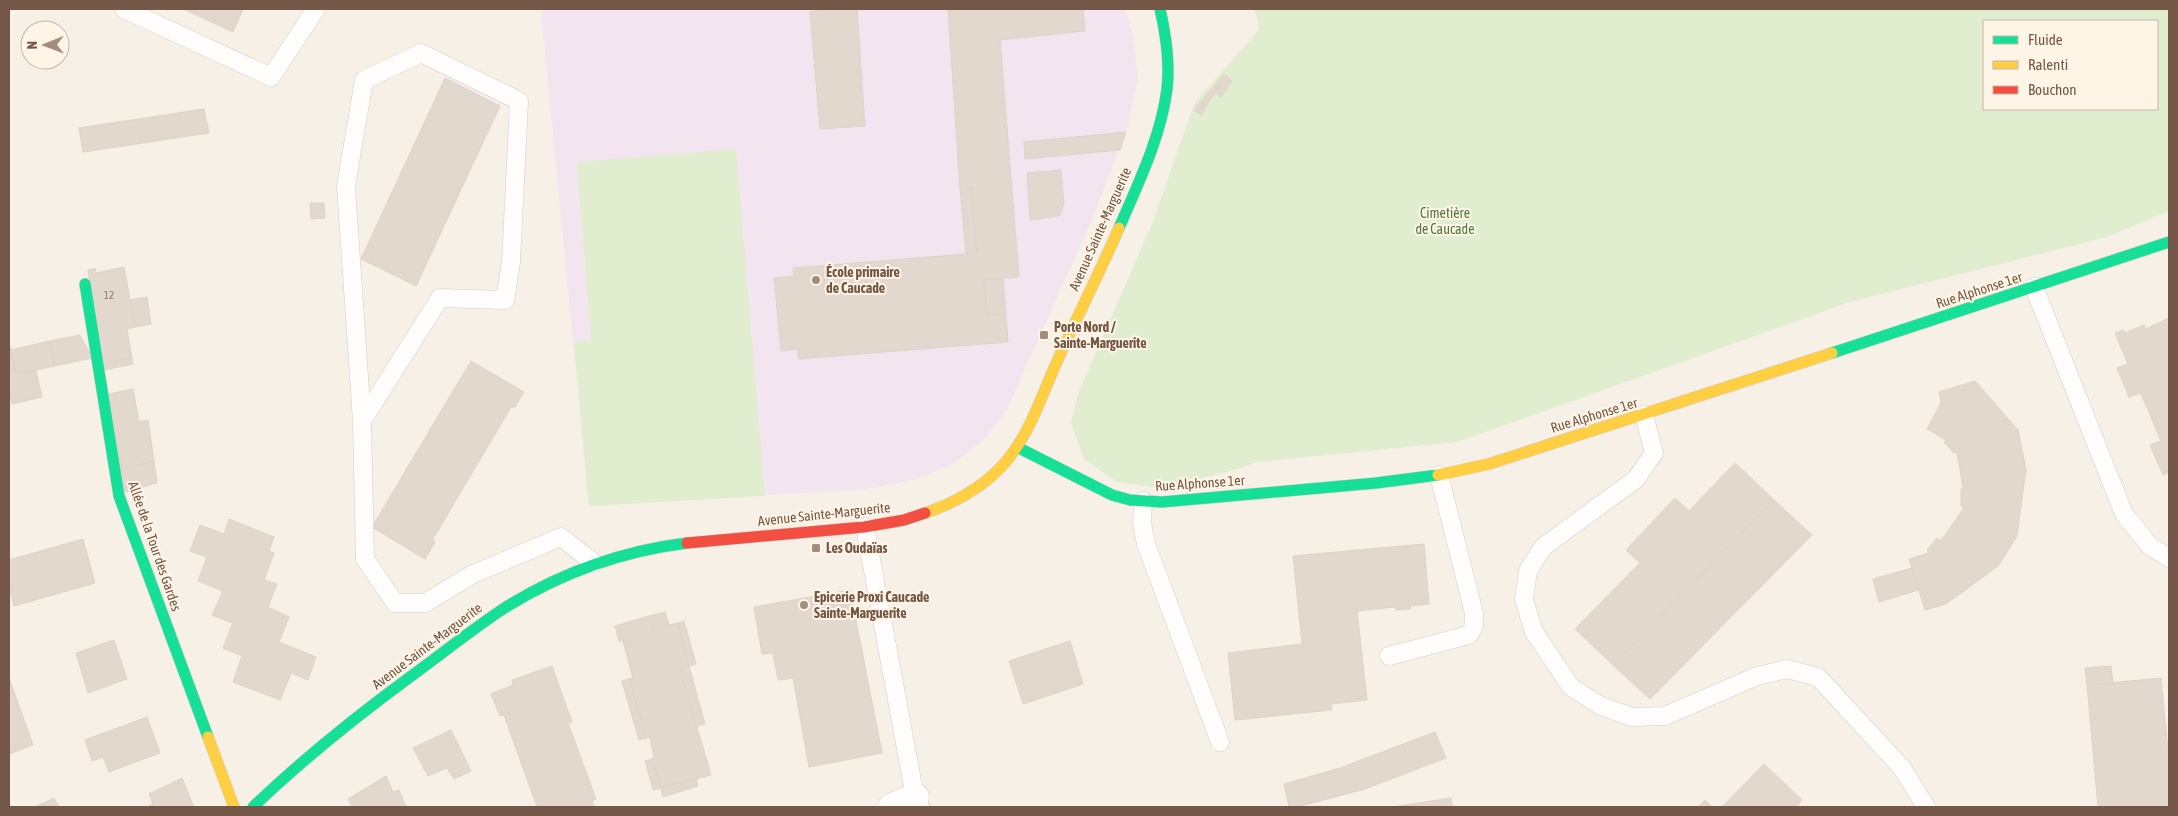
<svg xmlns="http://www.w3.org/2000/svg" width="2178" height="816" viewBox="0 0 2178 816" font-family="'Asap Condensed',sans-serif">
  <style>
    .education { fill: #f2e5f0 }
    .green { fill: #e1edcf; fill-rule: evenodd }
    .building { fill: #e2d8cd; stroke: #dfd3c8 }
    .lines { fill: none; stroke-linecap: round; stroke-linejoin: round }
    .lane-casing { stroke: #d7cdc4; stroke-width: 19 }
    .street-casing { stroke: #d7cdc4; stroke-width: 29 }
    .fast-casing { stroke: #d6ccc2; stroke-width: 12 }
    .slow-casing { stroke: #d6ccc2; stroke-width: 12 }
    .jam-casing { stroke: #d6ccc2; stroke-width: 12 }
    .lane { stroke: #fefdfb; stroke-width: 18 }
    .street { stroke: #fefdfb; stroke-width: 28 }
    .fast { stroke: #16e098; stroke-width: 11 }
    .slow { stroke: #ffcf43; stroke-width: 11 }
    .jam { stroke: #f24e42; stroke-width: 11 }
    .poi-dot { fill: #a28d7e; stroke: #fff5e6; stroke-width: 2 }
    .labels { text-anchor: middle; stroke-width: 4; stroke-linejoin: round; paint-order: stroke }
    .number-label { font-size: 11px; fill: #91796a }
    .park-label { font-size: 14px; fill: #4f7a3e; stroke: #fff5e6 }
    .street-label { font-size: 14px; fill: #745746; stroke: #fff5e6 }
    .poi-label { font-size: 14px; font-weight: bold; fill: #745746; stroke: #fff5e6; text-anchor: start }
  </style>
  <rect width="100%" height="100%" fill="#f6f0e6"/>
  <!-- education -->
  <path class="education" d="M541,9H1125L1133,36L1138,78L1128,125L1093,217L1007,409L985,439L953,464L916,479L868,489L589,506Z"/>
  <!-- green -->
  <g class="green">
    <path d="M1252,9H2169V211L2107,237L1850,302L1457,442L1258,462L1228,472L1160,488L1117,482L1084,459L1071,423L1078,394L1152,224L1195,102L1259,30L1256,13ZM1984,21H2157V109H1984Z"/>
    <path d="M736,149L765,496L589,506L574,342L591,340L577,162Z"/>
  </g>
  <!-- building -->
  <g class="building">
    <path d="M183,9H243L233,32Z"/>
    <path d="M827,9H857L865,126L820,129L810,12Z"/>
    <path d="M948,9H1083L1085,31L1000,40L1019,277L984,280L987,316L1006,314L1008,342L798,359V349L781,351L774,278L794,276L793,268L977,253L971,188H960Z"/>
    <path d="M1224,74L1232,81L1221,97L1216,93L1209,101L1201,115L1194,110Z"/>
    <path d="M445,78L500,106L416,286L361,259Z"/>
    <path d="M204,109L209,133L83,152L79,128Z"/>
    <path d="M1126,132L1120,150L1025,159L1024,142Z"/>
    <path d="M1061,170L1064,204L1059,216L1030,220L1027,173Z"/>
    <path d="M960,188H971L977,253L966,254Z"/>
    <path d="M310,203H324L325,218L311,219Z"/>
    <path d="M124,267L135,327L127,329L132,358L103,364L88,270L95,268L96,273Z"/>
    <path d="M1003,279L1006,314L987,316L984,280Z"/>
    <path d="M147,297L151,324L135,327L130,300Z"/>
    <path d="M2169,318V472L2163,475L2150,445L2161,441L2141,393L2129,397L2117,368L2128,364L2115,333L2124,330L2125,333L2144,325L2146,329Z"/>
    <path d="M80,335L92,358L55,366L50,341Z"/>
    <path d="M50,341L55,366L16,374L11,350Z"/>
    <path d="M10,346L16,374L36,371L42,397L12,404L9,391Z"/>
    <path d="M132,358L133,364L104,370L103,364Z"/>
    <path d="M471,361L524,392L515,407H511L433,539L435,542L425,559L372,527Z"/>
    <path d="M1975,381L2018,430L2026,469L2017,536L1998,566L1946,604L1925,610L1909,559L1929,553L1927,550L1937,538L1941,541L1964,508L1961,506V489L1963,488L1957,452L1954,453L1944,442L1946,440L1927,429L1941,403L1939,392Z"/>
    <path d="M133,389L139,422L148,420L154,462L121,468L109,394Z"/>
    <path d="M154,462L157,483L125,492L121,468Z"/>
    <path d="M1735,463L1774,500L1613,665L1575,629L1640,563L1626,550L1675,498L1689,511Z"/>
    <path d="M1774,500L1812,535L1650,699L1613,665Z"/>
    <path d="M229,519L274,537L269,551L274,553L264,580L277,584L268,607L289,617L279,642L316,657L308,680L291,673L280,700L233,682L242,656L223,648L233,623L212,615L223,591L198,581L207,557L190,551L200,525L224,534Z"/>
    <path d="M83,539L95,583L14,606L9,586V560Z"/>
    <path d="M1424,544L1429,604L1410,606V609L1396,610L1395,607L1357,611L1367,700L1331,704L1332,710L1235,720L1228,653L1302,644L1293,556Z"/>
    <path d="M1912,568L1918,590L1879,602L1873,579Z"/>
    <path d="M850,590L882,753L809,767L793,678L778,680L773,653L762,654L754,607Z"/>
    <path d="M665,612L669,625L653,629L649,616Z"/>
    <path d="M649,616L653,629L678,623L689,666L680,669L711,775L661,788L652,759L654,758L650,737L646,738L629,679L633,678L623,641H619L615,626Z"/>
    <path d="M684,621L696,664L689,666L678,623Z"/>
    <path d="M114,640L127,679L88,693L76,653Z"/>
    <path d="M1070,641L1083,684L1023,704L1009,661Z"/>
    <path d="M552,666L572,722L568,723L596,799L592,801L594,807H537L504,715L500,716L491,694L513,685L512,680Z"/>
    <path d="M689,666L705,724L696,726L680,669Z"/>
    <path d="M2111,666L2113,683L2087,685L2085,668Z"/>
    <path d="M9,678L33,745L9,754Z"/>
    <path d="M2161,678L2169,761V807H2098L2087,685Z"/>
    <path d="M629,679L646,738L639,740L622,681Z"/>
    <path d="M147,717L160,753L109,772L103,757L92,761L85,740Z"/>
    <path d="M451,730L471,771L454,779L447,768L428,776L413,748Z"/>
    <path d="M1435,732L1446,758L1365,789L1297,807H1289L1284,784L1340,768Z"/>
    <path d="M652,759L661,788L653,790L645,761Z"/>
    <path d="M1764,764L1802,800L1796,807H1722Z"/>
    <path d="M386,776L393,792L399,790L406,807H353L348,799Z"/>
    <path d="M182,778L194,807H147L153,804L149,794Z"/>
    <path d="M696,778L698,786L663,797L661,788Z"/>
    <path d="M54,798L59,807H35Z"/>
    <path d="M1451,798L1452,807H1392Z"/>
    <path d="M1705,800L1712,807H1698Z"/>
  </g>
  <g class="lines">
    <!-- lane casing -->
    <g class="lane-casing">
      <g id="lane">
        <path d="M124,9L271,77L316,9"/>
        <path d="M2034,287L2124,514L2150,546L2169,558"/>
        <path d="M1644,415L1654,453L1636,479L1543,547L1528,571L1524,599L1534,632L1571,687L1601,706L1632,717L1665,716L1757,676L1787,669L1818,677L1902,768L1926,807"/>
        <path d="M362,421L440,298L505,300L511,262L519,101L421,53L364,80L346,186L362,421L365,559L395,603H425L473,574L561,537L594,563"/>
        <path d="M1143,501L1142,523L1146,544L1220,742"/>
        <path d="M865,527L915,797L920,807"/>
        <path d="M1389,656L1469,635L1474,626V613L1439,475"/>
      </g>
    </g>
    <!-- street casing -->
    <g class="street-casing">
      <path id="street" d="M892,807L915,797"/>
    </g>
    <!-- fast casing -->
    <g class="fast-casing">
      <g id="fast">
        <path d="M1119,228C1138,184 1161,137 1167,89C1170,62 1166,35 1160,9"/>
        <path d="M85,284L119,496L208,737"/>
        <path d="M1832,353L2169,242"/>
        <path d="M1017,447L1112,495L1130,500L1162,502L1376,483L1438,475"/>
        <path d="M253,807C303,759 358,715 414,674C444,652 474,628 506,607C561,573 622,551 687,543"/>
      </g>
    </g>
    <!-- slow casing -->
    <g class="slow-casing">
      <g id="slow">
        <path d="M1438,475L1489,464L1832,353"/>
        <path d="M925,513C952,504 982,488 1002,466C1028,438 1040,400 1055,366C1076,319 1099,274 1119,228"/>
        <path d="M208,737L234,807"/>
      </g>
    </g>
    <!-- jam casing -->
    <g class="jam-casing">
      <path id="jam" d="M687,543L864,527L904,520L925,513"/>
    </g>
    <!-- lane -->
    <use href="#lane" class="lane"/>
    <!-- street -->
    <use href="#street" class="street"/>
    <!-- fast -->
    <use href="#fast" class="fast"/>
    <!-- slow -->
    <use href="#slow" class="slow"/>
    <!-- jam -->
    <use href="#jam" class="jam"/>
  </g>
  <!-- markers -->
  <g class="poi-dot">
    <circle cx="816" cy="280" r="5"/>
    <rect x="1039" y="330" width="10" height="10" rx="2.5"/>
    <rect x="811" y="543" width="10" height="10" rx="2.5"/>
    <circle cx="804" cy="605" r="5"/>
  </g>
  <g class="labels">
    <!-- number labels -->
    <g class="number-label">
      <text x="109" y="299">12</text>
    </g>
    <!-- park labels -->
    <g class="park-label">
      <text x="1445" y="218">Cimetière<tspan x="1445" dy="16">de Caucade</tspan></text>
    </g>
    <!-- street labels -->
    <g class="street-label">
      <text transform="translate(1100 229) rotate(-66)" y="5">Avenue Sainte-Marguerite</text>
      <text transform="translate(1979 290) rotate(-18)" y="5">Rue Alphonse 1er</text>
      <text transform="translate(1594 415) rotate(-17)" y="5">Rue Alphonse 1er</text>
      <text transform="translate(1200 483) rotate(-4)" y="5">Rue Alphonse 1er</text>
      <text transform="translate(824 514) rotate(-6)" y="5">Avenue Sainte-Marguerite</text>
      <text transform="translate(155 546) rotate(71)" y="5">Allée de la Tour des Gardes</text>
      <text transform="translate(427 646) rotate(-37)" y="5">Avenue Sainte-Marguerite</text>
    </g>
    <!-- poi labels -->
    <g class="poi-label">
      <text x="826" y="277">École primaire<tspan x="826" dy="16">de Caucade</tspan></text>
      <text x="1054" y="332">Porte Nord /<tspan x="1054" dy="16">Sainte-Marguerite</tspan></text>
      <text x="826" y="553">Les Oudaïas</text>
      <text x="814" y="602">Epicerie Proxi Caucade<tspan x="814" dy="16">Sainte-Marguerite</tspan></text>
    </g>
  </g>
  <!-- border -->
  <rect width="2178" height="816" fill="none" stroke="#745746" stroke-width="20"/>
  <!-- legend -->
  <rect x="1983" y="20" width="175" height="90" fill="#fff5e6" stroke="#c7b6a6"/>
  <rect x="1993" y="36" width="25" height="8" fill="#16e098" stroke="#c7b6a6"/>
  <text x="2028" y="45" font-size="15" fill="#745746">Fluide</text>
  <rect x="1993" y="61" width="25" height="8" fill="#ffcf43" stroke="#c7b6a6"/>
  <text x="2028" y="70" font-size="15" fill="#745746">Ralenti</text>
  <rect x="1993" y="86" width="25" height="8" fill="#f24e42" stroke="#c7b6a6"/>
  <text x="2028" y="95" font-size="15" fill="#745746">Bouchon</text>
  <!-- north arrow -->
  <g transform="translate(45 45) rotate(269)"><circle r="24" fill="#fff5e6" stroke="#c7b6a6"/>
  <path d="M0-4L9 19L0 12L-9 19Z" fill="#a28d7e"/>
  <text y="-8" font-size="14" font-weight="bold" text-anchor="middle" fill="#745746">N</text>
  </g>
</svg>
